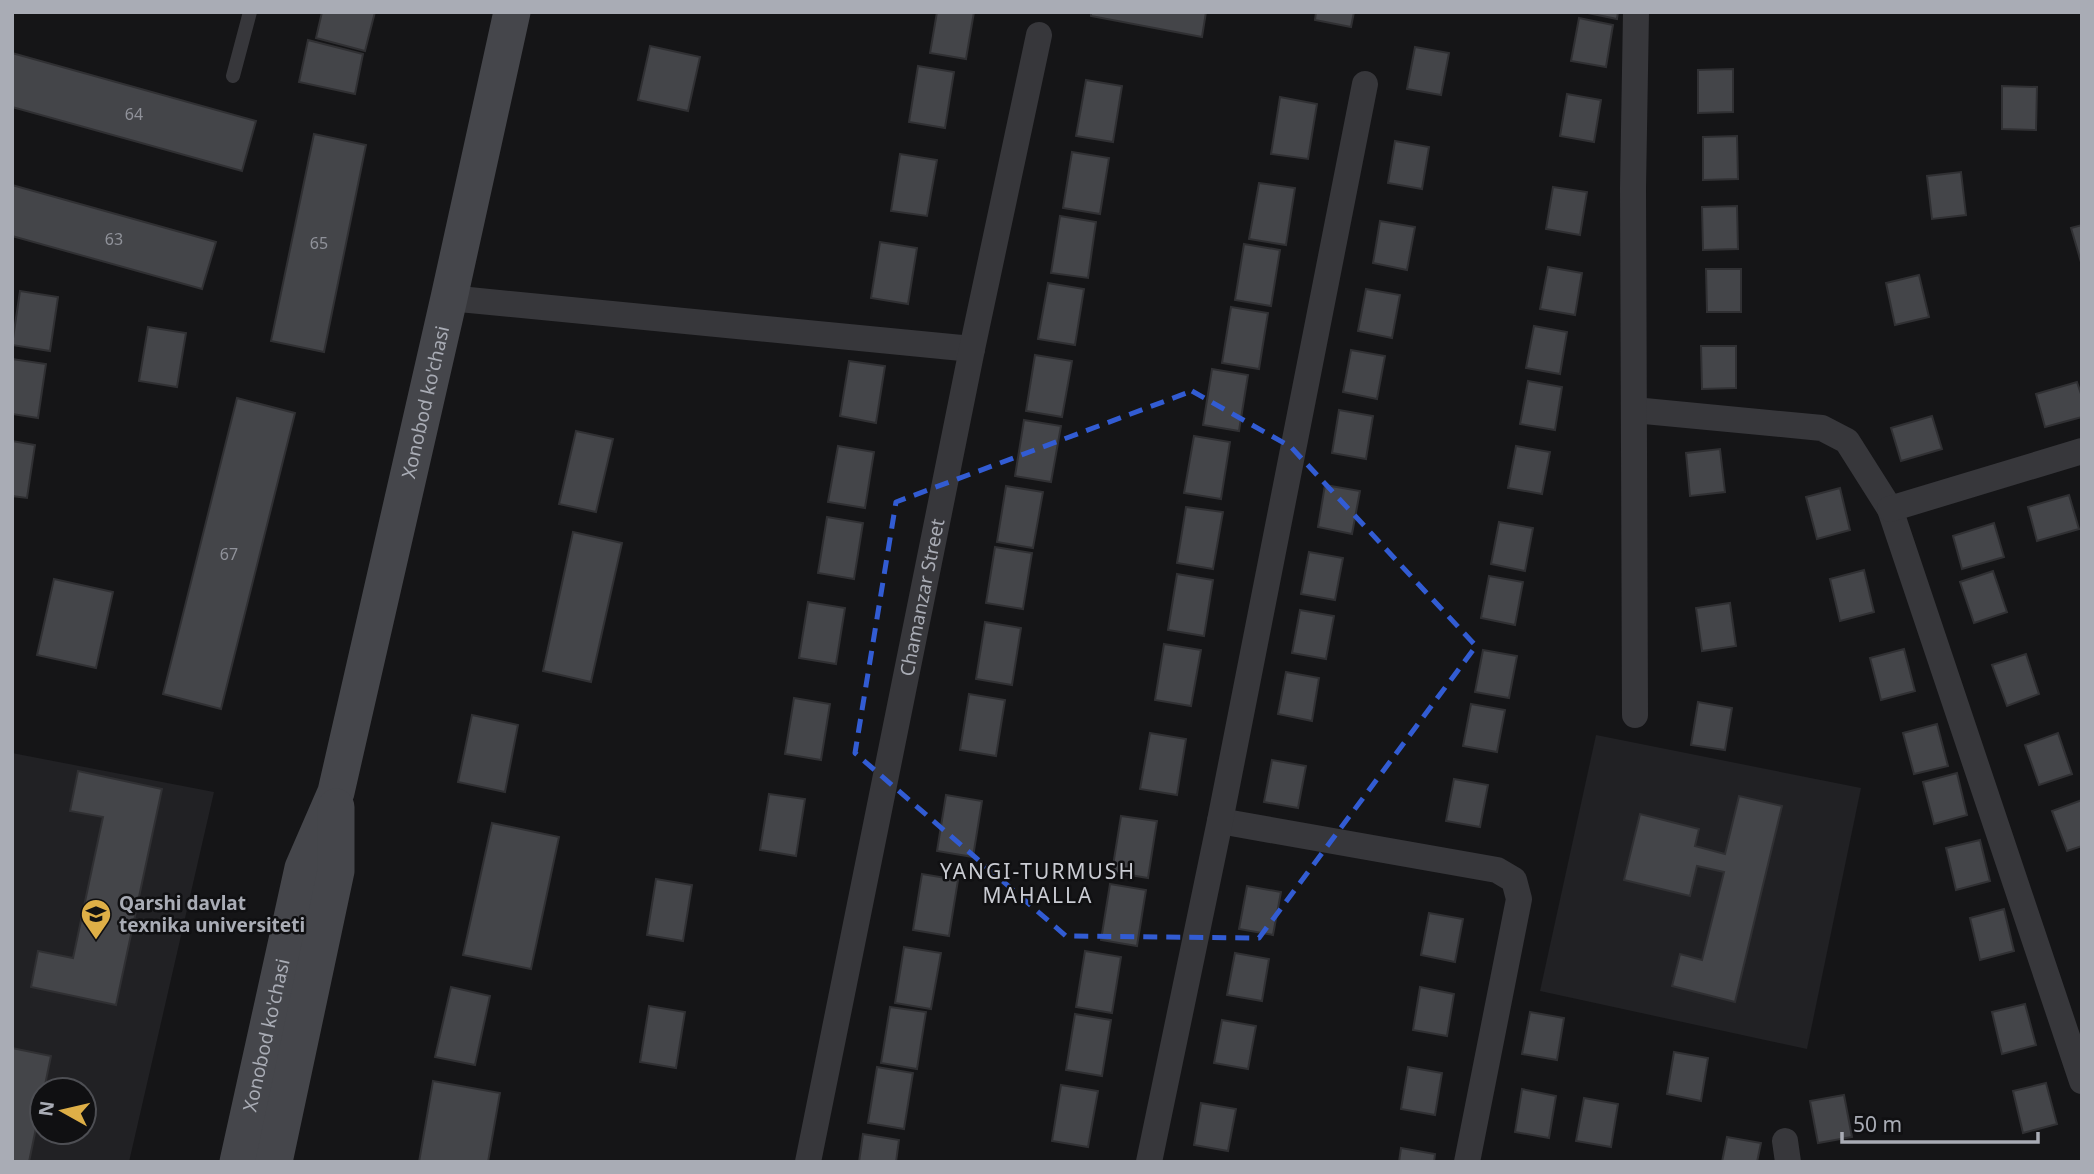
<svg xmlns="http://www.w3.org/2000/svg" width="2094" height="1174" viewBox="0 0 2094 1174" font-family="'Noto Sans',sans-serif">
  <style>
    .built { fill: #212124; fill-rule: evenodd }
    .building { fill: #444549; stroke: #303033; stroke-width: 2 }
    .lines { fill: none; stroke-linecap: round; stroke-linejoin: round }
    .service { stroke: #37373b; stroke-width: 14 }
    .minor { stroke: #37373b; stroke-width: 26 }
    .secondary { stroke: #45464b; stroke-width: 37 }
    .marked { fill: none; stroke: #325cd3; stroke-width: 5; stroke-dasharray: 14 9; stroke-linejoin: round }
    .labels { text-anchor: middle; stroke-width: 5; stroke-linejoin: round; paint-order: stroke }
    .number-label { font-size: 16px; fill: #90929a }
    .street-label { font-size: 19px; fill: #a9acb5; stroke: #101012 }
    .poi-label { font-size: 19px; font-weight: bold; fill: #a9acb5; stroke: #101012; text-anchor: start }
    .neighbourhood-label { font-size: 21px; letter-spacing: 2px; fill: #c9cbd2; stroke: #101012 }
  </style>
  <rect width="100%" height="100%" fill="#151517"/>
  <!-- built -->
  <g class="built">
    <path d="M1596,735L1861,788L1807,1049L1540,991Z"/>
    <path d="M12,753L214,792L129,1162H12ZM42,1090H84V1132H42Z"/>
  </g>
  <!-- building -->
  <g class="building">
    <path d="M322,12H375L365,51L316,38Z"/>
    <path d="M937,12H974L966,59L930,53Z"/>
    <path d="M1091,12H1206L1202,37L1091,16Z"/>
    <path d="M1316,12H1354L1351,27L1315,20Z"/>
    <path d="M1583,12H1618L1617,19Z"/>
    <path d="M1579,18L1613,25L1606,67L1571,61Z"/>
    <path d="M308,40L363,54L355,94L299,82Z"/>
    <path d="M650,46L700,57L688,111L638,100Z"/>
    <path d="M1415,47L1449,53L1441,95L1407,89Z"/>
    <path d="M12,53L256,121L242,171L12,107Z"/>
    <path d="M918,66L954,72L945,128L909,122Z"/>
    <path d="M1733,69V112L1698,113V70Z"/>
    <path d="M1086,80L1122,86L1113,142L1076,136Z"/>
    <path d="M2002,86L2037,87L2036,130L2002,129Z"/>
    <path d="M1567,94L1601,100L1594,142L1560,136Z"/>
    <path d="M1280,97L1317,104L1308,159L1271,154Z"/>
    <path d="M314,134L366,145L324,352L271,341Z"/>
    <path d="M1737,136L1738,179L1703,180V137Z"/>
    <path d="M1395,141L1429,147L1422,189L1388,183Z"/>
    <path d="M1072,152L1109,158L1100,214L1063,208Z"/>
    <path d="M900,154L937,160L927,216L891,211Z"/>
    <path d="M1961,172L1966,215L1932,219L1927,176Z"/>
    <path d="M1259,183L1295,188L1286,245L1249,239Z"/>
    <path d="M12,185L216,242L202,289L12,236Z"/>
    <path d="M1553,187L1587,192L1580,235L1546,229Z"/>
    <path d="M1737,206L1738,249L1703,250L1702,207Z"/>
    <path d="M1060,216L1096,222L1088,278L1051,273Z"/>
    <path d="M1380,221L1415,227L1407,270L1373,263Z"/>
    <path d="M2082,225V261L2081,262L2071,228Z"/>
    <path d="M880,242L917,248L908,304L871,298Z"/>
    <path d="M1244,244L1280,250L1271,306L1235,300Z"/>
    <path d="M1548,267L1582,273L1575,315L1540,309Z"/>
    <path d="M1706,269H1741V312H1707Z"/>
    <path d="M1919,275L1929,317L1895,325L1886,283Z"/>
    <path d="M1048,283L1084,289L1075,345L1038,339Z"/>
    <path d="M1366,289L1400,295L1392,338L1358,331Z"/>
    <path d="M20,291L58,297L50,351L12,345Z"/>
    <path d="M1231,307L1268,313L1259,369L1222,363Z"/>
    <path d="M1534,326L1567,332L1560,374L1526,368Z"/>
    <path d="M148,327L186,333L177,387L139,381Z"/>
    <path d="M1701,346H1736V388L1702,389Z"/>
    <path d="M1351,350L1385,356L1377,399L1343,392Z"/>
    <path d="M1035,355L1072,361L1062,417L1026,411Z"/>
    <path d="M12,359L46,364L38,418L12,414Z"/>
    <path d="M849,361L885,366L876,423L840,416Z"/>
    <path d="M1212,369L1248,375L1239,431L1203,425Z"/>
    <path d="M1528,381L1562,387L1555,430L1520,424Z"/>
    <path d="M2077,382L2082,397V417L2045,427L2036,394Z"/>
    <path d="M237,398L295,413L221,709L163,694Z"/>
    <path d="M1339,410L1373,416L1366,459L1332,453Z"/>
    <path d="M1932,416L1942,449L1901,461L1891,428Z"/>
    <path d="M1024,420L1061,426L1051,482L1015,476Z"/>
    <path d="M576,431L613,439L596,512L559,504Z"/>
    <path d="M1194,436L1230,442L1221,499L1184,493Z"/>
    <path d="M12,441L35,445L27,498L12,496Z"/>
    <path d="M838,446L874,452L865,508L828,502Z"/>
    <path d="M1516,446L1550,452L1542,494L1508,488Z"/>
    <path d="M1720,449L1725,492L1690,496L1686,453Z"/>
    <path d="M1325,485L1360,491L1352,534L1318,527Z"/>
    <path d="M1006,486L1043,492L1033,548L997,542Z"/>
    <path d="M1840,488L1850,530L1817,539L1806,497Z"/>
    <path d="M2069,495L2079,529L2037,541L2028,507Z"/>
    <path d="M1186,507L1223,512L1213,569L1177,563Z"/>
    <path d="M827,517L863,523L854,579L818,573Z"/>
    <path d="M1499,522L1533,528L1525,571L1491,564Z"/>
    <path d="M1994,523L2004,557L1962,569L1953,536Z"/>
    <path d="M573,532L622,543L591,682L543,671Z"/>
    <path d="M995,547L1032,553L1023,609L986,603Z"/>
    <path d="M1309,552L1343,558L1335,600L1301,594Z"/>
    <path d="M1864,570L1874,612L1840,621L1830,579Z"/>
    <path d="M1993,571L2007,612L1974,623L1960,582Z"/>
    <path d="M1177,574L1213,580L1204,636L1168,630Z"/>
    <path d="M1489,576L1523,582L1515,625L1481,618Z"/>
    <path d="M54,579L113,592L96,668L37,655Z"/>
    <path d="M808,602L845,608L836,664L799,658Z"/>
    <path d="M1730,603L1736,646L1702,651L1696,608Z"/>
    <path d="M1300,610L1334,616L1326,659L1292,653Z"/>
    <path d="M985,622L1021,628L1012,685L976,679Z"/>
    <path d="M1164,644L1201,650L1191,706L1155,700Z"/>
    <path d="M1904,649L1915,691L1881,700L1870,658Z"/>
    <path d="M1483,650L1517,656L1509,698L1475,692Z"/>
    <path d="M2026,654L2039,694L2007,706L1992,665Z"/>
    <path d="M1286,672L1319,678L1312,721L1278,714Z"/>
    <path d="M969,694L1005,700L996,756L960,750Z"/>
    <path d="M794,698L830,704L821,760L785,754Z"/>
    <path d="M1698,702L1732,708L1725,750L1691,745Z"/>
    <path d="M1471,704L1505,710L1497,752L1463,746Z"/>
    <path d="M472,715L518,725L505,792L458,782Z"/>
    <path d="M1937,724L1948,766L1914,774L1903,733Z"/>
    <path d="M1150,733L1186,739L1177,795L1140,789Z"/>
    <path d="M2058,733L2072,774L2039,785L2025,745Z"/>
    <path d="M1272,760L1306,766L1298,808L1264,802Z"/>
    <path d="M78,771L162,789L116,1005L31,987L38,951L73,958L103,817L70,811Z"/>
    <path d="M1957,773L1967,815L1934,824L1923,782Z"/>
    <path d="M1454,779L1488,785L1480,827L1446,821Z"/>
    <path d="M769,794L805,799L796,856L760,850Z"/>
    <path d="M946,795L982,801L973,857L937,851Z"/>
    <path d="M1739,796L1782,806L1735,1002L1672,986L1680,954L1702,960L1724,872L1697,866L1690,896L1624,880L1640,814L1699,829L1695,846L1725,854Z"/>
    <path d="M2082,800V846L2067,851L2052,811Z"/>
    <path d="M1121,816L1157,821L1148,878L1112,872Z"/>
    <path d="M492,823L559,837L531,969L463,955Z"/>
    <path d="M1980,840L1990,881L1956,890L1946,848Z"/>
    <path d="M922,874L958,880L949,936L913,930Z"/>
    <path d="M656,879L692,885L683,941L647,935Z"/>
    <path d="M1110,884L1146,890L1137,946L1101,940Z"/>
    <path d="M1247,886L1281,892L1273,935L1239,929Z"/>
    <path d="M2004,909L2014,951L1980,960L1970,918Z"/>
    <path d="M1429,913L1463,919L1455,962L1421,955Z"/>
    <path d="M904,947L941,953L931,1009L895,1003Z"/>
    <path d="M1085,951L1121,957L1112,1013L1076,1007Z"/>
    <path d="M1235,953L1269,959L1262,1001L1227,995Z"/>
    <path d="M451,987L490,996L475,1065L435,1057Z"/>
    <path d="M1420,987L1454,994L1447,1036L1413,1030Z"/>
    <path d="M2025,1004L2036,1045L2002,1054L1992,1012Z"/>
    <path d="M649,1006L685,1012L676,1068L640,1062Z"/>
    <path d="M890,1007L926,1012L917,1069L881,1063Z"/>
    <path d="M1530,1012L1564,1018L1557,1060L1522,1054Z"/>
    <path d="M1075,1014L1111,1020L1102,1076L1066,1070Z"/>
    <path d="M1222,1020L1256,1026L1248,1069L1214,1063Z"/>
    <path d="M12,1048L51,1056L44,1090H42V1099L29,1162H12Z"/>
    <path d="M1674,1052L1708,1058L1701,1101L1667,1094Z"/>
    <path d="M877,1067L913,1073L904,1129L868,1123Z"/>
    <path d="M1408,1067L1442,1073L1435,1115L1401,1109Z"/>
    <path d="M433,1081L500,1093L488,1162H419Z"/>
    <path d="M2046,1083L2057,1124L2023,1133L2013,1091Z"/>
    <path d="M1061,1085L1098,1091L1088,1147L1052,1141Z"/>
    <path d="M1522,1089L1556,1096L1549,1138L1515,1132Z"/>
    <path d="M1844,1095L1852,1137L1818,1143L1810,1101Z"/>
    <path d="M1584,1098L1618,1104L1611,1147L1576,1141Z"/>
    <path d="M1201,1103L1236,1109L1228,1151L1194,1145Z"/>
    <path d="M863,1134L899,1140L896,1162H859Z"/>
    <path d="M1727,1137L1761,1143L1757,1162H1722Z"/>
    <path d="M1401,1148L1435,1154L1434,1162H1399Z"/>
  </g>
  <g class="lines">
    <!-- service -->
    <path class="service" d="M233,76L250,12"/>
    <!-- minor -->
    <g class="minor">
      <path d="M449,298L972,349"/>
      <path d="M1634,410L1822,428L1847,441L1890,509L2082,1081"/>
      <path d="M1890,509L2082,451"/>
      <path d="M1635,715L1633,188L1636,12"/>
      <path d="M1220,821L1497,870L1514,880L1519,899L1467,1162"/>
      <path d="M1785,1141L1788,1162"/>
      <path id="s1" d="M808,1162L972,349L1039,35"/>
      <path d="M1149,1162L1220,821L1365,84"/>
    </g>
    <!-- secondary -->
    <g class="secondary">
      <path id="s2" d="M238,1162L303,868L336,792L449,298L512,12"/>
      <path d="M274,1162L336,871V807"/>
    </g>
  </g>
  <!-- marked area -->
  <path class="marked" d="M1192,391L1291,447L1476,646L1259,938L1066,936L855,753L896,502Z"/>
  <!-- icons -->
  <defs>
    <g id="university-pin" transform="scale(1.575)"><path d="M0 17L-7.5 6A9.5 9.5 0 1 1 7.5 6Z" fill="#deaf47" stroke="#101012"/><path d="M0-5L7-2L0 1L-7-2ZM-4 1L0 2.5L4 1V4Q0 6-4 4Z" fill="#111"/></g>
  </defs>
  <g fill-rule="evenodd">
    <use href="#university-pin" x="96" y="914"/>
  </g>
  <g class="labels">
    <!-- number labels -->
    <g class="number-label">
      <text x="134" y="120">64</text>
      <text x="114" y="245">63</text>
      <text x="319" y="249">65</text>
      <text x="229" y="560">67</text>
    </g>
    <!-- street labels -->
    <g class="street-label">
      <text dy="7" stroke="none"><textPath href="#s2" startOffset="784">Xonobod ko'chasi</textPath></text>
      <text dy="7" stroke="none"><textPath href="#s1" startOffset="576">Chamanzar Street</textPath></text>
      <text dy="7" stroke="none"><textPath href="#s2" startOffset="130">Xonobod ko'chasi</textPath></text>
    </g>
    <!-- poi labels -->
    <g class="poi-label">
      <text x="119" y="910">Qarshi davlat<tspan x="119" dy="22">texnika universiteti</tspan></text>
    </g>
    <!-- neighbourhood labels -->
    <g class="neighbourhood-label">
      <text x="1038" y="879">YANGI-TURMUSH<tspan x="1038" dy="24">MAHALLA</tspan></text>
    </g>
  </g>
  <!-- border -->
  <rect width="2094" height="1174" fill="none" stroke="#a9acb5" stroke-width="28"/>
  <!-- north arrow -->
  <g transform="translate(63 1111) rotate(278)"><circle r="33" fill="#101012" stroke="#4d4e53" stroke-width="2"/>
  <path d="M0-5L12 26L0 18L-12 26Z" fill="#deaf47"/>
  <text y="-10" font-size="19" font-weight="bold" text-anchor="middle" fill="#a9acb5">N</text>
  </g>
  <!-- scale -->
  <path d="M1842 1132v10h196v-10" fill="none" stroke="#a9acb5" stroke-width="3.5"/>
  <text x="1853" y="1132" font-size="21" fill="#a9acb5" stroke="#101012" stroke-width="5" paint-order="stroke">50 m</text>
</svg>
